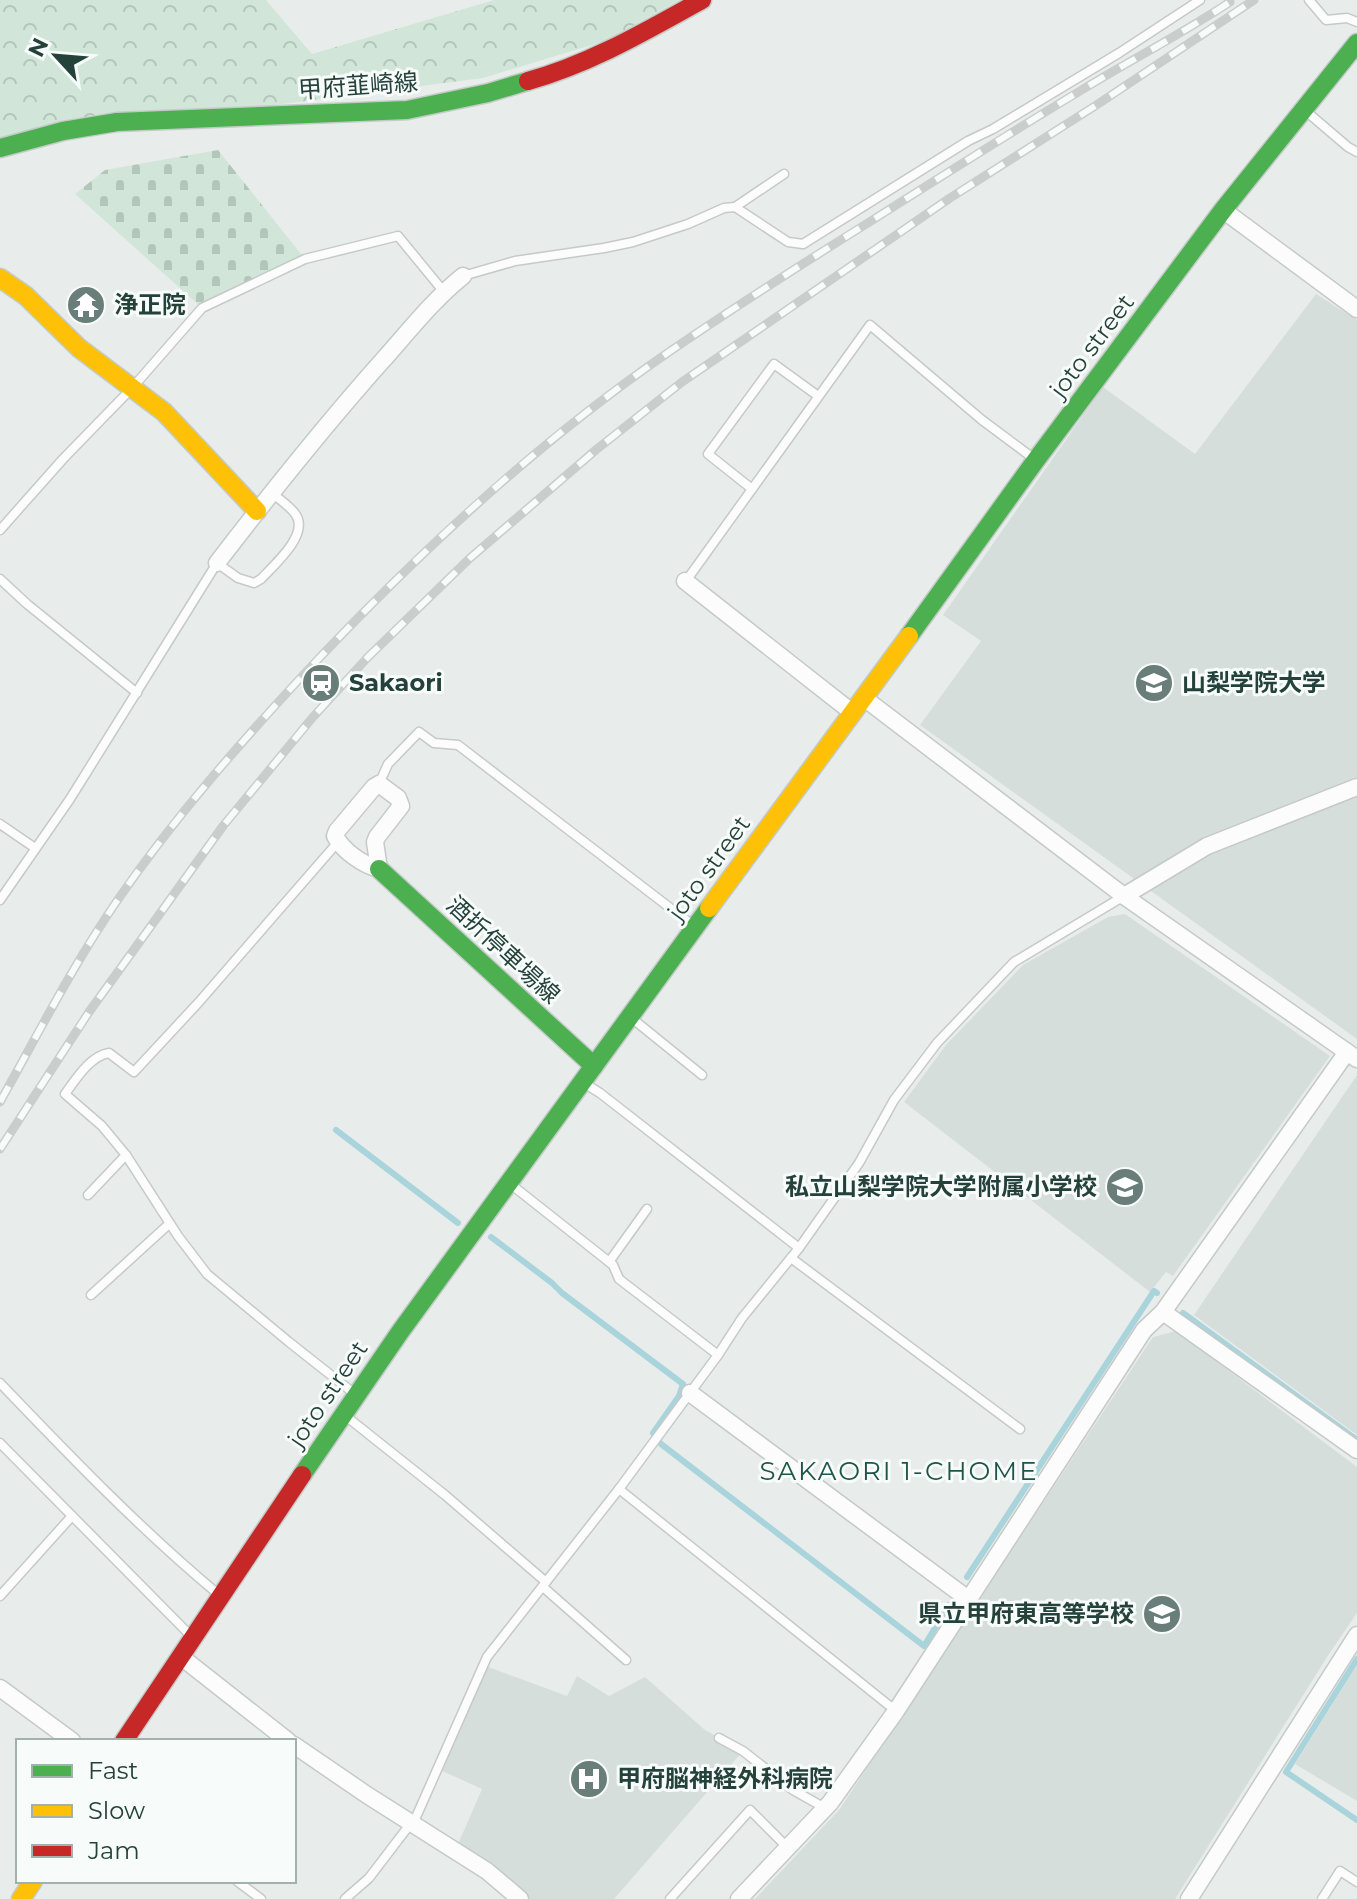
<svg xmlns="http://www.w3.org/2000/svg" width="1357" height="1899" viewBox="0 0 1357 1899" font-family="Montserrat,'Noto Sans JP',sans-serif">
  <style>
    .built { fill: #d6dedb }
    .forest { fill: url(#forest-crowns) }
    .cemetery { fill: url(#cemetery-stones) }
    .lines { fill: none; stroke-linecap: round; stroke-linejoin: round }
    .stream { stroke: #a9d4db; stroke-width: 6 }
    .lane-casing { stroke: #c5cac8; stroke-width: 11 }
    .street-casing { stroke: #c5cac8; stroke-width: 19 }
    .fast-casing { stroke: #c3cbc8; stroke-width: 21 }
    .slow-casing { stroke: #c3cbc8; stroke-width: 21 }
    .jam-casing { stroke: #c3cbc8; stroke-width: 21 }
    .lane { stroke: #fcfcfc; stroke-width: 8 }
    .street { stroke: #fcfcfc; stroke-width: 16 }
    .fast { stroke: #4caf50; stroke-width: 18 }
    .slow { stroke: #ffc107; stroke-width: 18 }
    .jam { stroke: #c62828; stroke-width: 18 }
    .rail-casing { stroke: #c9cdcc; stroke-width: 9 }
    .rail { stroke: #f7fbf9; stroke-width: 6; stroke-dasharray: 18; stroke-linecap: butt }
    .labels { text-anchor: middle; stroke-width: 6; stroke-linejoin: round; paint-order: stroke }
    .street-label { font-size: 24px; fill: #24423a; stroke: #f7fbf9 }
    .poi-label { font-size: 24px; font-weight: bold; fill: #24423a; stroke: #f7fbf9; text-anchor: start }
    .neighbourhood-label { font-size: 26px; letter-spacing: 2px; fill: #1f5548; stroke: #f7fbf9 }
  </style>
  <defs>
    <pattern id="forest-crowns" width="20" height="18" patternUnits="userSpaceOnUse" patternTransform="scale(2)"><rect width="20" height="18" fill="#d1e6d8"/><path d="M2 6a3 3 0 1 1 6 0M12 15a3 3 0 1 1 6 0" fill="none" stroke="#b3c6ba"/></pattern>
    <pattern id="cemetery-stones" width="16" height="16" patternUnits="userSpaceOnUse" patternTransform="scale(2)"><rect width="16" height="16" fill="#d1e6d8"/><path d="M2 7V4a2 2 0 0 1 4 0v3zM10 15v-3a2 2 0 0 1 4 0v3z" fill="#b3c6ba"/></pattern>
  </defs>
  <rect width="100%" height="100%" fill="#e8edeb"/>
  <!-- built -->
  <g class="built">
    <path d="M1316,294L1357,320V1039L920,725L981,641L943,615L1103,387L1195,454Z"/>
    <path d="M1125,914L1330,1056L1173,1276L1166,1272L1150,1292L904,1102L946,1045L1023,965L1108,917Z"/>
    <path d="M1357,1075V1435L1194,1315Z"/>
    <path d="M1176,1331L1357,1467V1613L1329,1654L1175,1899H755L839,1810L1153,1337Z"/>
    <path d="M483,1665L567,1696L577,1676L609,1696L645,1677L705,1730L743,1751L614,1899H520L455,1851L482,1789L438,1769Z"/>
    <path d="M1357,1665V1801L1295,1764Z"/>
  </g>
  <!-- forest -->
  <path class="forest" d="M0,0H266L312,54L494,0H679L605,41L483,78L0,141Z"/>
  <!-- cemetery -->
  <path class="cemetery" d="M218,150L305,259L202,308L75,194L105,170Z"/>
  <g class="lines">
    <!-- stream -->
    <g class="stream">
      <path d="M336,1130L458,1223"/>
      <path d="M491,1237L552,1283L562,1293L683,1384L679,1396L653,1433L661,1444L924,1646L949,1605"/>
      <path d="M1183,1313L1357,1440"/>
      <path d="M967,1577L1154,1291L1157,1293"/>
      <path d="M1357,1659L1286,1772L1357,1820"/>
    </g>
    <!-- lane casing -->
    <g class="lane-casing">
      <g id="lane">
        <path d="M1309,0L1326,20L1347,18L1357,22"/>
        <path d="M1307,112L1348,147L1357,152"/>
        <path d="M735,207L784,174"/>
        <path d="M463,276L515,261L604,248L633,242L688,224L724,208L735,207L788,242L803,244L968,141L993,129L1119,53L1200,0"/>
        <path d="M752,489L708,454L774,364L818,396"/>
        <path d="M0,530L63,459L133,387L202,308L305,259L398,236L444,292"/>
        <path d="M0,579L27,604L137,693"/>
        <path d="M686,581L870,325L982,420L1033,458"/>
        <path d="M379,784L388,764L419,732L434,743L458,745L691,924"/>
        <path d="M0,824L35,848"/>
        <path d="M338,842L199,1002L134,1072L109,1053C90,1056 76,1079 65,1094L102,1126L126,1155L178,1236L207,1274L289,1342L351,1391"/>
        <path d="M0,900L70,799L217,563L238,578L254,583L261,579C274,565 309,535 296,515C291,507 280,500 272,493"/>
        <path d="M634,1020L702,1075"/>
        <path d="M587,1085L600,1093L799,1248"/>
        <path d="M513,1186L613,1265L619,1279L718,1355"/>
        <path d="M88,1195L126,1155"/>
        <path d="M791,1258L1020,1429"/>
        <path d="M609,1262L647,1209"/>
        <path d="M91,1295L169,1224"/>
        <path d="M0,1383C70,1456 140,1529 218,1594"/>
        <path d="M347,1417L445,1495L546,1582"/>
        <path d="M0,1443L188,1633"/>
        <path d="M619,1489L896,1711"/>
        <path d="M543,1587L626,1660"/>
        <path d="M0,1596L72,1516"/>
        <path d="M719,1738L743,1751L793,1790L825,1808"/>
        <path d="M413,1824L487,1657L619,1489L718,1355L742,1318L799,1248L859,1163L894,1100L937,1043L1014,962L1124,896"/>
        <path d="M237,1881L261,1899"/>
        <path d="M345,1899L369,1878L411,1823"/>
        <path d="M670,1899L750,1810L788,1848"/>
        <path d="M1322,1899L1340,1871L1357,1882"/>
      </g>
    </g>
    <!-- street casing -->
    <g class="street-casing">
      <g id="street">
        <path d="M1223,210L1357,309"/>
        <path d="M217,563C270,494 325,425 383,360C409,331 433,300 463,276"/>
        <path d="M685,581L853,713"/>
        <path d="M864,698L1124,896L1357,1059"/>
        <path d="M379,784L398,798L401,806L377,837L375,842L379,869C363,865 343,851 335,836L337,831L374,787Z"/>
        <path d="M1124,896L1207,846L1357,787"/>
        <path d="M1163,1312L1357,1450"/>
        <path d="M690,1393L968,1599"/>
        <path d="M180,1656L288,1741"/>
        <path d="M0,1688L72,1741"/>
        <path d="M294,1745L367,1795L487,1871L520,1899"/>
        <path d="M739,1899L830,1803L896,1711L1144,1330L1163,1312L1347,1052"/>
        <path d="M1189,1899L1357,1635"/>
      </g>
    </g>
    <!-- fast casing -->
    <g class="fast-casing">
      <g id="fast">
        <path d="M0,148L63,131L117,122L407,110L488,93L528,81"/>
        <path d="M909,636L1036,460L1223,210L1357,43"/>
        <path d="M379,869L594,1066"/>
        <path d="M302,1475L400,1332L709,908"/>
      </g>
    </g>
    <!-- slow casing -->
    <g class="slow-casing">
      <g id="slow">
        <path d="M0,278L26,296L79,348L164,412L257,511"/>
        <path d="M709,908L909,636"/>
        <path d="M21,1899L33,1881"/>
      </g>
    </g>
    <!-- jam casing -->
    <g class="jam-casing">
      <g id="jam">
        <path d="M528,81C590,64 646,31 702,0"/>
        <path d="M124,1741L302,1475"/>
      </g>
    </g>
    <!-- lane -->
    <use href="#lane" class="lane"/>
    <!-- street -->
    <use href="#street" class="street"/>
    <!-- fast -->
    <use href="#fast" class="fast"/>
    <!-- slow -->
    <use href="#slow" class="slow"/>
    <!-- jam -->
    <use href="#jam" class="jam"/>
    <!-- rail casing -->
    <g class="rail-casing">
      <g id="rail">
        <path d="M0,1102C38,1034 74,963 119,898C175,817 240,743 307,671C416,555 534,445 666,354C733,308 802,264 871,221C942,176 1013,131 1085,88C1133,59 1183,33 1230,2"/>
        <path d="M0,1149L89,1012L223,826L313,717L368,657L469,559L597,449L682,382L950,198L1095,106L1254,0"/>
      </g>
    </g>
    <!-- rail -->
    <use href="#rail" class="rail"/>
  </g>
  <!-- icons -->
  <defs>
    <g id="temple-disc" transform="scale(2)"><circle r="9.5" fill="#697e78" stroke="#f7fbf9"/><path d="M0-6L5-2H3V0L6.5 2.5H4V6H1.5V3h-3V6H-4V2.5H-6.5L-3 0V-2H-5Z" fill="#fff"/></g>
    <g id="station-disc" transform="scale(2)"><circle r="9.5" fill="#697e78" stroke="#f7fbf9"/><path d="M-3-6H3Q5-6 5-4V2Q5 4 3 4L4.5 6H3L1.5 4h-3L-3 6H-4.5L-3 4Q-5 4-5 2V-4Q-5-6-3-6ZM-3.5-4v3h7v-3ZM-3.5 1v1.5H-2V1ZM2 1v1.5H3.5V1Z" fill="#fff"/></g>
    <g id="university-disc" transform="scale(2)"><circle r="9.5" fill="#697e78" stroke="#f7fbf9"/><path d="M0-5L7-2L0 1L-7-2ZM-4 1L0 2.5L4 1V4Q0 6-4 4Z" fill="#fff"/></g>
    <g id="school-disc" transform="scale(2)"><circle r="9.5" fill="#697e78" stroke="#f7fbf9"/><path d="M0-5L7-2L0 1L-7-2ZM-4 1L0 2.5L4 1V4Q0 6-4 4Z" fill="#fff"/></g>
    <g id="hospital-disc" transform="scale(2)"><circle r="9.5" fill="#697e78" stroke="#f7fbf9"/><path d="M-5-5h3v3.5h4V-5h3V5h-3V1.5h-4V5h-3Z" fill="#fff"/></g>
  </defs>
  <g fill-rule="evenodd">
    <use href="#temple-disc" x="86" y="305"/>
    <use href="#station-disc" x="321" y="683"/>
    <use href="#university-disc" x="1154" y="683"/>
    <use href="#school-disc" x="1125" y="1187"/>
    <use href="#school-disc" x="1162" y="1614"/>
    <use href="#hospital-disc" x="589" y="1779"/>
  </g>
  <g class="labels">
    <!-- street labels -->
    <g class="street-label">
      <text transform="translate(358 86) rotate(-4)" y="8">甲府韮崎線</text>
      <text transform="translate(1092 346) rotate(-53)" y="8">joto street</text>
      <text transform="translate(709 868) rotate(-54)" y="8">joto street</text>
      <text transform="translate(503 950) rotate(43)" y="8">酒折停車場線</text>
      <text transform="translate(328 1394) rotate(-56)" y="8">joto street</text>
    </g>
    <!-- poi labels -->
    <g class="poi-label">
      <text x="114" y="313">浄正院</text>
      <text x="349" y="691">Sakaori</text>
      <text x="1182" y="691">山梨学院大学</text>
      <text x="1097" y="1195" text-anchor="end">私立山梨学院大学附属小学校</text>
      <text x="1134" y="1622" text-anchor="end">県立甲府東高等学校</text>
      <text x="617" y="1787">甲府脳神経外科病院</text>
    </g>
    <!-- neighbourhood labels -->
    <g class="neighbourhood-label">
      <text x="899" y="1480">SAKAORI 1-CHOME</text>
    </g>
  </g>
  <!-- legend -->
  <rect x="16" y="1739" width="280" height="144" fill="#f7fbf9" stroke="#a3b1ad" stroke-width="2"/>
  <rect x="32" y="1765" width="40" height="12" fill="#4caf50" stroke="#a3b1ad" stroke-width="2"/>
  <text x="88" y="1779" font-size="24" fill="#24423a">Fast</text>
  <rect x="32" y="1805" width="40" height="12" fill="#ffc107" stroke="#a3b1ad" stroke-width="2"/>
  <text x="88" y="1819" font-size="24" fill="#24423a">Slow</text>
  <rect x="32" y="1845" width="40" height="12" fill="#c62828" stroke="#a3b1ad" stroke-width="2"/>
  <text x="88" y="1859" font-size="24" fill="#24423a">Jam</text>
  <!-- north arrow -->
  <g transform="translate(56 56) rotate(296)" stroke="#f7fbf9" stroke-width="6" paint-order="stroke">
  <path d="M0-6L14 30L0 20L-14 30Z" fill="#24423a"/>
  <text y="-12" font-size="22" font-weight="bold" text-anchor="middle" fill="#24423a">N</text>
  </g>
</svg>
